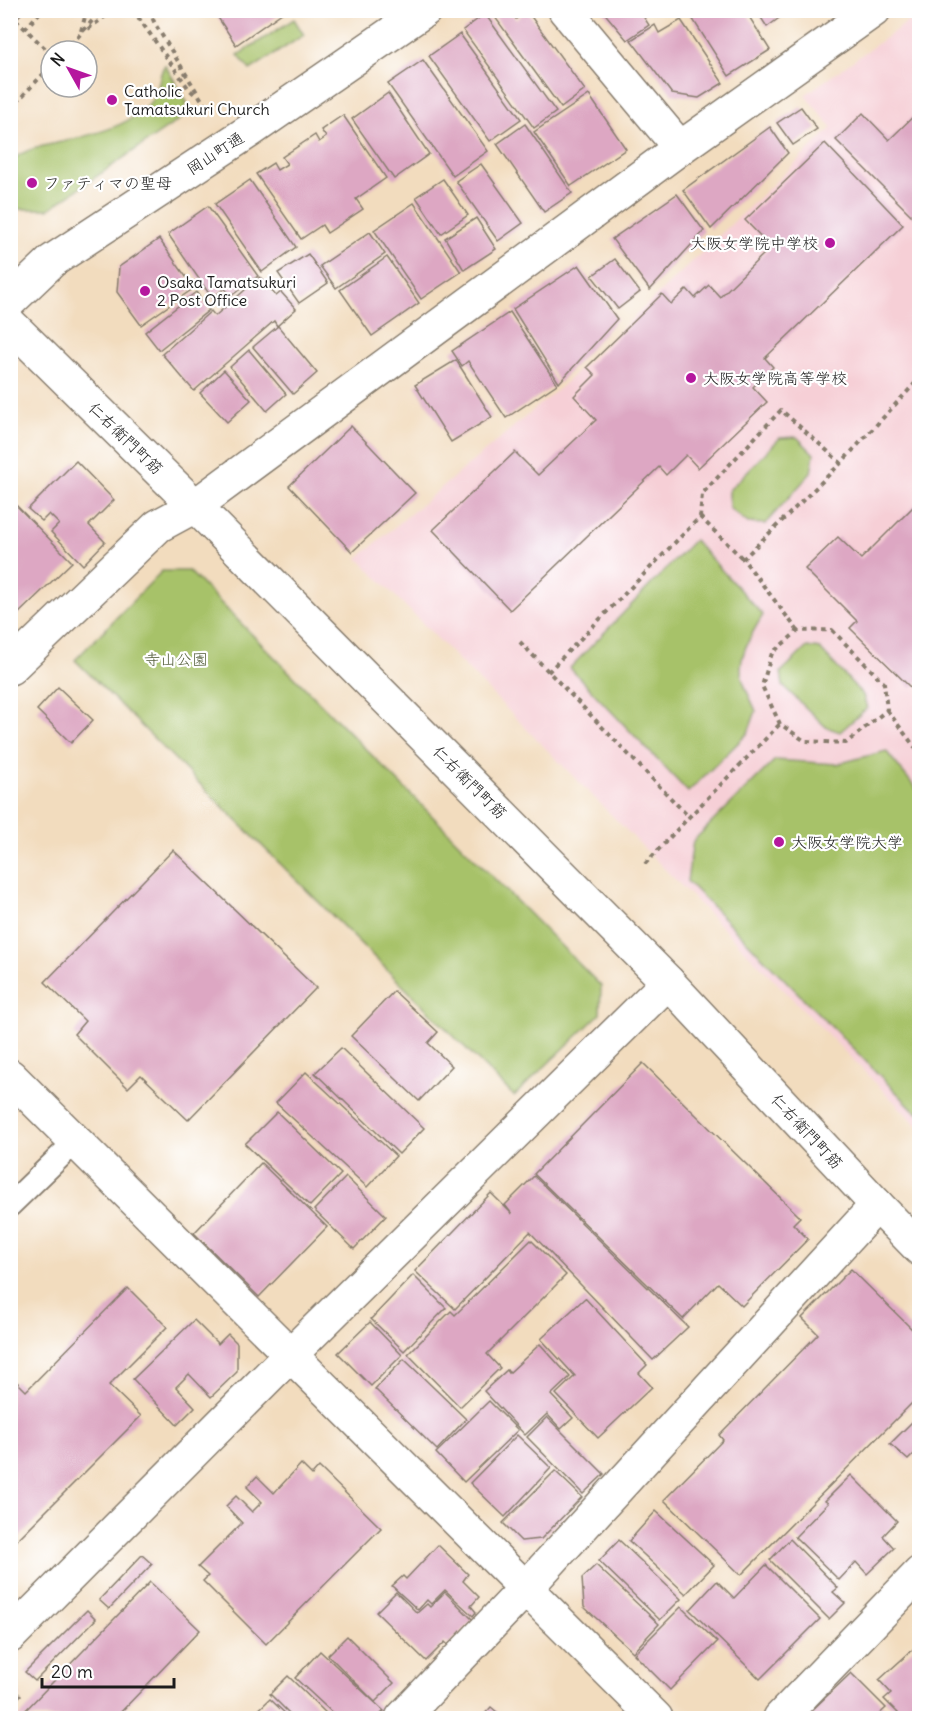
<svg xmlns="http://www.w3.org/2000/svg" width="930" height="1729" viewBox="0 0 930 1729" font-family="Delius,'Klee One',sans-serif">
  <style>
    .built { fill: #f6cfd6 }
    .green { fill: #a7c269; stroke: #626f42; stroke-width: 1.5 }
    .building { fill: #dda7c3 }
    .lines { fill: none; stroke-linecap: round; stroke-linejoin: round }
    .lane-casing { stroke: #877c6d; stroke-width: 26 }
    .street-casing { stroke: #877c6d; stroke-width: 36 }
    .secondary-casing { stroke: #877c6d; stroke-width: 36 }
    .path { stroke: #877c6d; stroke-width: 4; stroke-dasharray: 4.5 4.5; stroke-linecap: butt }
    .lane { stroke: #fff; stroke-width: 22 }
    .street { stroke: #fff; stroke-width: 33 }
    .secondary { stroke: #fff; stroke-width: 33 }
    .poi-dot { fill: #b5179e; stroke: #fff; stroke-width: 2 }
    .labels { text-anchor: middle; stroke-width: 4.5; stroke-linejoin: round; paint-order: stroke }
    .poi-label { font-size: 16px; fill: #1c1c1c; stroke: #fff; text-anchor: start }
    .street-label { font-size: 16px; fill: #1c1c1c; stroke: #fff }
    .park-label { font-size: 16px; fill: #545e3b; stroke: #fff }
  </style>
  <rect width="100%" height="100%" fill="#fff"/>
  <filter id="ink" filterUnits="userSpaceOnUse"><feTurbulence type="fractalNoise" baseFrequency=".0167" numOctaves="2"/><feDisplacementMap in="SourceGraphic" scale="12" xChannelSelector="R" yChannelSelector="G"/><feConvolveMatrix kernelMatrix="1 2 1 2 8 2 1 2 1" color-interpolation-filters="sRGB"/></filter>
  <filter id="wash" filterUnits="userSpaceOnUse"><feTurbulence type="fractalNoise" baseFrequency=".008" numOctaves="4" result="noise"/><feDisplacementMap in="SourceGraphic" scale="24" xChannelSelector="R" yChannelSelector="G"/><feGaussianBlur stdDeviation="1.35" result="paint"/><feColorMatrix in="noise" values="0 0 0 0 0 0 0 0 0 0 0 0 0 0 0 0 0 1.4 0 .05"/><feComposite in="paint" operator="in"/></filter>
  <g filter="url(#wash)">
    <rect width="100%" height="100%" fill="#f2dcbe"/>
    <!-- built -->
    <path class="built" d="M919,14V1127L358,558L563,385L832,128L805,95Z"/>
    <!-- green -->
    <g class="green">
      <path d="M294,19L304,35L250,70L238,55Z"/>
      <path d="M165,65L187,102L183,117L49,209H17L11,203V161C26,148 43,146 62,142C89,135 121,129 143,110C148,106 154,97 157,91C160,82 159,73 165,65Z"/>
      <path d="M797,437L814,454L811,473L765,524L748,523L729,508V490L780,438Z"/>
      <path d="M694,540L763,615C754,630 742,649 741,667C740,680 751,699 756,711L748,733L688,792L570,668Z"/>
      <path d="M162,571H189L601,986L600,1014L514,1096L75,660Z"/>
      <path d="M807,647L820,649L863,695L867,708L840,732L826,727L783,686L781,672Z"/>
      <path d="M886,751L919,792V897L910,908L920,920V1109L917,1113L687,881L693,841L775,760L837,764Z"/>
    </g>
    <g id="blocks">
      <!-- building -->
      <g class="building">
        <path d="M10,10H25L10,25Z"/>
        <path d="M213,10H286L236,45Z"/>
        <path d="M496,10H509L516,19L527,11L585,90L561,108L492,13Z"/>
        <path d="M602,10H639L649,25L627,40Z"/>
        <path d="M687,10H745L770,50L729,76Z"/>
        <path d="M756,10H790L767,27Z"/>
        <path d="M485,14L556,112L534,128L463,30Z"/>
        <path d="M681,20L723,83L699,98L672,94L631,40L655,25L659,33Z"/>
        <path d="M460,34L521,119L490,141L429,56Z"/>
        <path d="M423,60L488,151L453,176L388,84Z"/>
        <path d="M388,93L429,154L394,179L352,119Z"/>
        <path d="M589,95L626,149L571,186L534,132Z"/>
        <path d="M801,107L817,129L793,145L777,123Z"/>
        <path d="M920,110V214L915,219L836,140L863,113L889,140Z"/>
        <path d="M343,115L386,178L356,199L363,209L327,233L322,225L301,239L256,174L273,163L277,170L287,164L282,157L315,135L319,142L326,137L321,130Z"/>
        <path d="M525,124L572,193L544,212L497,144Z"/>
        <path d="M770,127L788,153L711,229L683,190Z"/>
        <path d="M825,143L903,225L765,358L773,367L753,387L767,402L698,468L686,455L666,475L659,467L510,610L433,530L515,452L538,475L596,420L574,396L595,375L587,367L662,294L671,304L687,289L695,298L709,285L720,297L771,247L745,220Z"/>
        <path d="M481,164L523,223L498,241L456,181Z"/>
        <path d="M443,179L468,215L441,234L416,197Z"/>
        <path d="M250,180L296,247L262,272L215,204Z"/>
        <path d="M677,194L704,231L650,290L612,239Z"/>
        <path d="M414,203L461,272L421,299L374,230Z"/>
        <path d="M208,206L258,276L231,296L225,288L212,298L168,234Z"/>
        <path d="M476,218L496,249L464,270L445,238Z"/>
        <path d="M370,232L385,254L336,288L320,266Z"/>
        <path d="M159,239L194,288L141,325L117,292L119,267Z"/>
        <path d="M308,254L328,283L299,303L278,273Z"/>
        <path d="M387,257L419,303L372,336L340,290Z"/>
        <path d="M615,259L640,292L618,309L592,276Z"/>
        <path d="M579,265L617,319L559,383L513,309Z"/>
        <path d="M260,277L276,296L281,292L296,309L277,326L274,321L194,391L162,354L211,311L215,316Z"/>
        <path d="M196,292L209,310L159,350L145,332Z"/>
        <path d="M510,312L557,384L506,418L468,361L462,366L452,351Z"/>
        <path d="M278,326L317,373L293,394L253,347Z"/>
        <path d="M249,350L286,394L267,411L230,367Z"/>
        <path d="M456,360L492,417L451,442L415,385Z"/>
        <path d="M224,370L251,400L227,422L200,393Z"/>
        <path d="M351,426L415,493L352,552L289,486Z"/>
        <path d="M76,461L114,500L89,525L105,542L83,565L51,532L59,524L49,514L42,521L28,509Z"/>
        <path d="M10,499L72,562L17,615L10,608Z"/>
        <path d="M920,500V679L911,688L850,628L857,621L805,569L838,537L861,559Z"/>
        <path d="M58,687L93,720L71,743L37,710Z"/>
        <path d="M173,850L316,988L188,1120L141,1075L128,1088L74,1034L85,1021L45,982Z"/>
        <path d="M394,991L438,1032L428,1043L452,1066L419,1101L351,1036Z"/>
        <path d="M341,1048L424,1128L399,1154L315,1073Z"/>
        <path d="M643,1063L800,1217L793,1224L808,1239L742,1306L718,1283L683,1319L534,1174Z"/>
        <path d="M306,1072L396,1156L367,1187L276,1103Z"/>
        <path d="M277,1112L341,1174L310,1206L245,1144Z"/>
        <path d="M261,1163L327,1227L259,1297L194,1233Z"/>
        <path d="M534,1176L688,1327L653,1360L530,1232L455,1309L415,1271L491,1193L512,1214L505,1205Z"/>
        <path d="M346,1177L386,1216L354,1249L314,1210Z"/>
        <path d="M531,1240L566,1275L487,1354L500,1368L460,1407L408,1354L451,1311L455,1315Z"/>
        <path d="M851,1269L920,1337V1395L741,1575L664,1500L723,1440L719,1435L818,1334L802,1318Z"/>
        <path d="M413,1275L446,1308L404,1351L371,1319Z"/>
        <path d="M128,1288L167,1327L109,1385L141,1416L10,1547V1386L16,1381L26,1391Z"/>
        <path d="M585,1298L647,1365L639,1373L652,1387L598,1438L556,1394L575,1376L541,1339Z"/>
        <path d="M194,1320L218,1344L228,1334L237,1343V1372L211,1397L189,1374L176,1387L195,1407L177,1425L133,1379Z"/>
        <path d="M370,1322L402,1355L371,1386L338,1353Z"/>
        <path d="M540,1344L570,1377L551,1395L573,1418L561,1429L547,1414L525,1435L484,1391L507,1370L509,1373Z"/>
        <path d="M404,1359L466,1419L437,1450L375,1389Z"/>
        <path d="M489,1401L518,1430L464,1482L436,1453Z"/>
        <path d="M920,1414V1456L916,1452L908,1460L890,1444Z"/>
        <path d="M547,1417L604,1474L583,1494L527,1437Z"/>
        <path d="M517,1435L551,1468L505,1517L470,1483Z"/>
        <path d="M301,1464L312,1475L319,1467L381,1528L266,1644L203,1581L208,1576L198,1567L242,1523L226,1506L236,1496L252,1512L262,1502L247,1487L257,1476L274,1493Z"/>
        <path d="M555,1471L582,1497L541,1539L521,1541L503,1523Z"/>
        <path d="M851,1475L897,1521L883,1536L894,1548L867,1574L856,1562L839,1580L795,1537L828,1503L825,1501Z"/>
        <path d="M656,1511L714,1565L686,1594L629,1541Z"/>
        <path d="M790,1539L838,1588L833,1592L845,1603L829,1619L770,1560Z"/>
        <path d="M619,1540L681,1599L660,1620L599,1561Z"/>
        <path d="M438,1545L468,1574L463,1581L479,1597L471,1606L476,1612L473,1616L445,1590L431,1604L427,1600L418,1610L392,1586L403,1576L406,1579Z"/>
        <path d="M142,1555L152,1564L109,1609L99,1600Z"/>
        <path d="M596,1565L659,1624L633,1652L584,1607L582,1578Z"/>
        <path d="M766,1565L820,1619L760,1679L690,1610L717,1581L734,1598Z"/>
        <path d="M150,1582L200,1630L115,1718H18Z"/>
        <path d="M396,1592L417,1613L427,1604L430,1607L445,1592L473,1620L448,1645L445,1642L426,1661L376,1612Z"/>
        <path d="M681,1607L717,1642L670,1690L634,1654Z"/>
        <path d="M87,1610L96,1619L35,1681L25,1672Z"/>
        <path d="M347,1636L394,1683L375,1702L328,1655Z"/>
        <path d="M920,1643V1718H903L884,1699L891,1693L879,1680Z"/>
        <path d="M320,1651L384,1711L377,1718H338L295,1678Z"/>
        <path d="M851,1673L886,1708L875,1718H804Z"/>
        <path d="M288,1676L331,1718H294L270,1694Z"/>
        <path d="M10,1686L21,1695L10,1706Z"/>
        <path d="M270,1699L290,1718H250Z"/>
        <path d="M491,1707L504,1718H481Z"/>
      </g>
    </g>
  </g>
  <g filter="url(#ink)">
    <use href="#blocks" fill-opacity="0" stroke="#877c6d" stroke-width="1.5"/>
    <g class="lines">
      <!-- lane casing -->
      <g class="lane-casing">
        <path id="lane" d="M10,1205L75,1142"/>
      </g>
      <!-- street casing -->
      <g class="street-casing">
        <g id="street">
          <path d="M565,10L680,148"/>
          <path d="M402,1718L526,1588L877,1205"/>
          <path d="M780,1718L920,1573"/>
        </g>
      </g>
      <!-- secondary casing -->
      <g class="secondary-casing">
        <g id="secondary">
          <path d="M10,301L52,261L251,130L425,10"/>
          <path d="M10,324L195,506L668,982L877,1205L920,1249"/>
          <path d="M10,668L158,526L195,506L680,148L874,10"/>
          <path d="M10,1076L656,1718"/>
          <path d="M10,1636L291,1354L668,982"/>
        </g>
      </g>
      <!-- path -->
      <g class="path">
        <path d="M133,10L189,89L197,96"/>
        <path d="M149,10L155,24L208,110"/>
        <path d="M16,20L51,54"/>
        <path d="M25,29L42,10"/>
        <path d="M88,29L114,10"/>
        <path d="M81,31L87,10"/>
        <path d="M65,51L102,10"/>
        <path d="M10,109L51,66"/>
        <path d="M700,517L743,559"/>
        <path d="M832,630L884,683L887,710L846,743L805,741L780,724L762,686L772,653L798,631Z"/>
        <path d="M798,631L743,559L841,463L920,378"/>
        <path d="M520,642L689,817"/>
        <path d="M548,672L700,517L702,494L781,410L841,463"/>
        <path d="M887,710L920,754"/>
        <path d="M645,864L689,817L780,724"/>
      </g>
      <!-- lane -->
      <use href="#lane" class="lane"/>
      <!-- street -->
      <use href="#street" class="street"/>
      <!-- secondary -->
      <use href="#secondary" class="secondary"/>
    </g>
  </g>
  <!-- markers -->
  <g class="poi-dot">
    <circle cx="112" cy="100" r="6"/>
    <circle cx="32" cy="183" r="6"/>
    <circle cx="830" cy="243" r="6"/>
    <circle cx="145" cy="291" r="6"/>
    <circle cx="691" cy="378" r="6"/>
    <circle cx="779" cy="842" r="6"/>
  </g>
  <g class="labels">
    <!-- poi labels -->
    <g class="poi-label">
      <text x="124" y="97">Catholic<tspan x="124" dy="18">Tamatsukuri Church</tspan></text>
      <text x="44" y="189">ファティマの聖母</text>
      <text x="818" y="249" text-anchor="end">大阪女学院中学校</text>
      <text x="157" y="288">Osaka Tamatsukuri<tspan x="157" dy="18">2 Post Office</tspan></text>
      <text x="703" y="384">大阪女学院高等学校</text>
      <text x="791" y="848">大阪女学院大学</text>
    </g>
    <!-- street labels -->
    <g class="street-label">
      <text transform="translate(215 153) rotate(-33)" y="6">岡山町通</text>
      <text transform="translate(126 438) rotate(44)" y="6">仁右衛門町筋</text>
      <text transform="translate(470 782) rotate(45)" y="6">仁右衛門町筋</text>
      <text transform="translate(807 1131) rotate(47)" y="6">仁右衛門町筋</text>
    </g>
    <!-- park labels -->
    <g class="park-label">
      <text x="176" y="665">寺山公園</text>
    </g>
  </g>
  <!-- margin -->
  <rect width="930" height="1729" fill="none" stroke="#fff" stroke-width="36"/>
  <!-- north arrow -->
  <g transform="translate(69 69) rotate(310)"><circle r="28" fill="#ffffff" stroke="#a4a4a4" stroke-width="1.5"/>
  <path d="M0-4.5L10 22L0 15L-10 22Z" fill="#b5179e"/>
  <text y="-9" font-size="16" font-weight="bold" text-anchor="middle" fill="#1c1c1c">N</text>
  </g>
  <!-- scale -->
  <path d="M42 1678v9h132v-9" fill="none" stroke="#1c1c1c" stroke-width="3"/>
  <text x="51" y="1678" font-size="18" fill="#1c1c1c" stroke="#ffffff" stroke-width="4.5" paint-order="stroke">20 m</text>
</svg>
